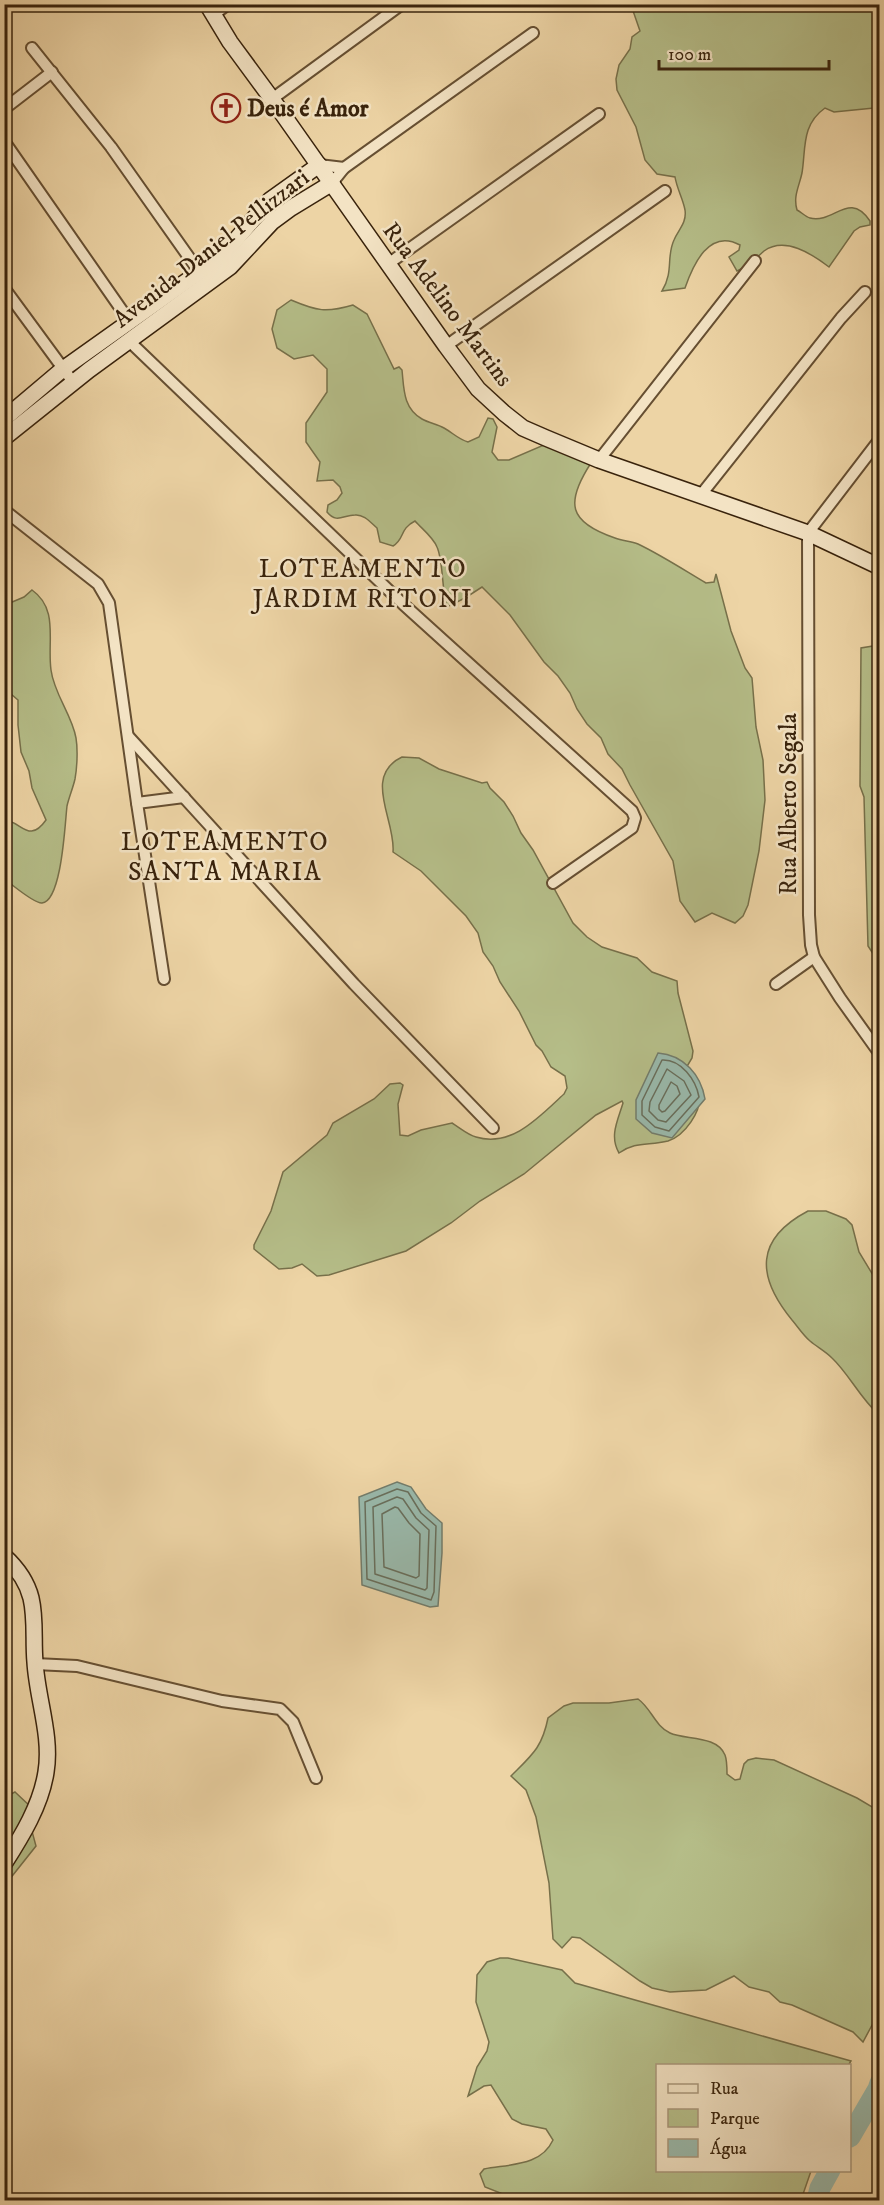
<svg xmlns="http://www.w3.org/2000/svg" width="884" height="2205" viewBox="0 0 884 2205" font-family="'IM FELL DW Pica',serif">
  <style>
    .green { fill: #b5bd88; stroke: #77704a; stroke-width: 1.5 }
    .water { fill: #99b8aa; stroke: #737c6b; stroke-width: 1.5 }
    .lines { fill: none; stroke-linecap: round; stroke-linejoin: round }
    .shore { stroke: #696e5b; stroke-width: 1.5 }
    .stream { stroke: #737c6b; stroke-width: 4 }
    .river { stroke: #99b8aa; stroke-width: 21 }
    .street-casing { stroke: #664f32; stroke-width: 14 }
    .secondary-casing { stroke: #39230c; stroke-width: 18 }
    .street { stroke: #f3e3c4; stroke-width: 10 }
    .secondary { stroke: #f3e3c4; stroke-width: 15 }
    .labels { text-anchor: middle; stroke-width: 5; stroke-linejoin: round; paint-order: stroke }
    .poi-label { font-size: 24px; font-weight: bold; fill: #39230c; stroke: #f3e3c4; text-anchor: start }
    .street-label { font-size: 24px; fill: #39230c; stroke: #f3e3c4 }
    .neighbourhood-label { font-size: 26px; letter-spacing: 1.5px; fill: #39230c; stroke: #f3e3c4 }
  </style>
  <rect width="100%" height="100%" fill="#edd4a5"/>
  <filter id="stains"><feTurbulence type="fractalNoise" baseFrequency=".00333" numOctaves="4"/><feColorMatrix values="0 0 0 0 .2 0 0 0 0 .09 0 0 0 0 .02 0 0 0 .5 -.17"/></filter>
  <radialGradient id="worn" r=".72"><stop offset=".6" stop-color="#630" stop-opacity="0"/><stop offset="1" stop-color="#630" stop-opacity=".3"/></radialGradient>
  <!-- green -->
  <g class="green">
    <path d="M631,5H879V104L874,108L834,112L825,108C801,125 806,149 802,173C799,187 793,196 797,210C801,212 806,217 810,218C834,224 849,190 870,221V225L860,227L854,231L829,267C812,254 785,236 764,251C755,259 748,266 737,271L729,257L739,250L740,245C709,228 693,265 685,288L662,291C674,271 666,257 674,240C678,230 687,223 685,210C683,199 677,189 675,177L657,174L645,160L636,127L617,90L616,79L619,65L630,49L632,37L640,31Z"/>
    <path d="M291,300C317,311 326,313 353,305L367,314L394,369L399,367L402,370C404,389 403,408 422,419C429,423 437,424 444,428C453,433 458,439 468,442L479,437L488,418L493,419L497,427L492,452L498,460H509L553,441L591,463C565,503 568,522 615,538C623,541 631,541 638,544C661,555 684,570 706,583L714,582L716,574L731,631L745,668L752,678L756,727L763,760L765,800L759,851L748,905L743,916L735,923L712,913L695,922L680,901L673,861L630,785L622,769L608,754L601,738L587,724L577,709L570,693L558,676L544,662L510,615L482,587L465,598L449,606L446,604C442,588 443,560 437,547C433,537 422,529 415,521C399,529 405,539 393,546L380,542L377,528C371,523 364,514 355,515C343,515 337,524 327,512L328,505L337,500L342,493L340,487L333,480L317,481L320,462L306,442V423L327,392V369L313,355L294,359L277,348L272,329L277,310Z"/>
    <path d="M32,590C59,609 47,641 51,670C54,694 72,715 76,738C78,750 77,768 75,779C73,788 69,797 67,806C65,822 62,901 42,903C34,904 12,884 4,879L5,820C22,822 29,844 46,820L32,788L29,771L21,752L18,725V700L11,694L5,680V605L24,597Z"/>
    <path d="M879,645H880L879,963L868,946L864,797L860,786L861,648Z"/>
    <path d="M402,757L419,758L439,769L482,783L487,782L490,788L504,802L513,816L521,833L533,850L573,923L587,937L602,947L637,958L652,972L677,981L678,993L693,1051L692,1058L686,1068C690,1076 698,1085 699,1093C703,1111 684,1136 668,1141C649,1146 636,1141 619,1153C609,1136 618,1120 623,1103L622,1101L596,1115L524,1174L480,1201L451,1223L406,1251L329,1275L317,1276L302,1264L292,1268L279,1269L254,1249V1245L271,1211L283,1172L327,1135L333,1123L374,1099L390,1084L400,1083L403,1085L398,1104L400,1135L408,1136L421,1130L452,1123C460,1128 468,1135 476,1137C512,1148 540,1116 564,1094L567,1088L565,1076L551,1067L542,1051L536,1045L519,1011L500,982L493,966L483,952L478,933L466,916L421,871L393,852C396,821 362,776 402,757Z"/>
    <path d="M808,1211H826L846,1219L852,1225L859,1252L879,1285V1415C860,1398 849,1374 832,1358C825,1351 817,1347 810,1341C803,1335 798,1327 792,1320C756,1276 755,1239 808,1211Z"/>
    <path d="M638,1699C651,1708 655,1726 670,1733C685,1740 717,1735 725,1755C727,1760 727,1768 727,1774L735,1780L740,1779L744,1764L748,1760L756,1758L774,1760L857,1798L874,1808L879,1814V2012L863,2042L853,2032L792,2005L780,2002L769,1992L749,1987L734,1976L706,1990L670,1992L652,1988L640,1981L580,1938L572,1937L562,1948L553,1939L549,1883L536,1817L526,1790L511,1776C532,1755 542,1748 548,1718L564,1706L573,1703H609Z"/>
    <path d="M15,1792L31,1807L30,1824L36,1846L5,1885V1797Z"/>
    <path d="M500,1958H508L562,1970L575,1983L851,2061L848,2066H658V2170L811,2171L801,2200H518L485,2187L480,2174L484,2169C511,2164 541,2166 553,2140L546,2129L522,2124L512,2119L491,2085L484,2086L468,2096L477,2067L487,2051L489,2042L476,2002L477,1975L487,1962Z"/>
  </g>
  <!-- water -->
  <g class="water">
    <path d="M658,1053C684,1055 701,1075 705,1099L672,1138L652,1133L636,1119V1100Z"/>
    <path d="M397,1482L411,1487L426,1509L442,1523V1553L438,1606L430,1607L362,1585L359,1497Z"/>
  </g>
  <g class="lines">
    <!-- shore -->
    <g class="shore">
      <path d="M662,1060C681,1059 696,1080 699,1097L669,1131L655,1127L642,1115V1101Z"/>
      <path d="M667,1069L684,1081L691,1095L666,1122L658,1120L649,1111L650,1102Z"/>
      <path d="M671,1082L677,1086L680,1094L665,1111L662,1112L659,1109V1105Z"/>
      <path d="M397,1489L408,1492L421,1513L436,1526L434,1592L431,1600L367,1579L365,1502Z"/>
      <path d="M397,1497L403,1499L416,1518L429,1530L427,1588L425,1590L375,1574L373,1507Z"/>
      <path d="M395,1507L398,1508L409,1523L420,1534L419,1576L416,1578L384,1567L382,1514Z"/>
    </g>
    <!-- stream -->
    <path class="stream" d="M878,2089H880"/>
    <!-- river -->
    <g class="river">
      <path d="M850,2137L878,2089L880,2083"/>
      <path d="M817,2200L820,2188L830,2170"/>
    </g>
    <!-- street casing -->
    <g class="street-casing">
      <g id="street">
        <path d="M213,15L228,4"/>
        <path d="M32,48L111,147L200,273"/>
        <path d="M272,99L402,4"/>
        <path d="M4,109L52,72"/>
        <path d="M4,141L130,322"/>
        <path d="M319,165L344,168"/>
        <path d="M332,183L344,168L533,33"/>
        <path d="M388,264L599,114"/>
        <path d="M4,288L73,382"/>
        <path d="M129,341L403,604L632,811L635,818L632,828L553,883"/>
        <path d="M446,346L665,191"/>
        <path d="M880,439L808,533L809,915L811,945L814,957L840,998L880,1054"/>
        <path d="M599,460L755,261"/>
        <path d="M700,496L841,318L865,292"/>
        <path d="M4,510L98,584L109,603L137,803L164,979"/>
        <path d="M128,736L354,984L493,1128"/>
        <path d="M137,803L184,797"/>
        <path d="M776,984L814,957"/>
        <path d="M35,1664L77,1666L222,1701L280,1709L293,1722L316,1778"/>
      </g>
    </g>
    <!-- secondary casing -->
    <g class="secondary-casing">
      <g id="secondary">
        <path d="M207,4L230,42L272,99L446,346L478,389L504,413L523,428L546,438L599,460L808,533L880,567"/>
        <path d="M4,419L63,369L222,256L270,200L319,165"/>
        <path d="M4,438L89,370L230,267L272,222L291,208L332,183"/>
        <path d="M4,1556C16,1567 27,1582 31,1598C36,1619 33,1641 35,1662C37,1698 52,1736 46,1772C41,1805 22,1836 4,1864"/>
      </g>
    </g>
    <!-- street -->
    <use href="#street" class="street"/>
    <!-- secondary -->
    <use href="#secondary" class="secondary"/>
  </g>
  <!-- icons -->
  <defs>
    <g id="church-ring" transform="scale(1.5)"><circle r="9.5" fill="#f3e3c4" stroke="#8f2418" stroke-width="1.5"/><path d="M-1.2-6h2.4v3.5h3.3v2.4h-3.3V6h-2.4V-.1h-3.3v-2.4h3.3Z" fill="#8f2418"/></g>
  </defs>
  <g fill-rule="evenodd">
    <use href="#church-ring" x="226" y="108"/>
  </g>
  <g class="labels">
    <!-- poi labels -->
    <g class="poi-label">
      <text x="247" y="116">Deus é Amor</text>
    </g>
    <!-- street labels -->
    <g class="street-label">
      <text transform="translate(211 248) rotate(-38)" y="8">Avenida Daniel Pellizzari</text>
      <text transform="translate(448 304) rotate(53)" y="8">Rua Adelino Martins</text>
      <text transform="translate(788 804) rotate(-90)" y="8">Rua Alberto Segala</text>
    </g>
    <!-- neighbourhood labels -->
    <g class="neighbourhood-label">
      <text x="363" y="577">LOTEAMENTO<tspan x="363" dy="30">JARDIM RITONI</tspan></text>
      <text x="225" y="850">LOTEAMENTO<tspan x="225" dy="30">SANTA MARIA</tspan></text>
    </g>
  </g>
  <!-- margin -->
  <rect width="884" height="2205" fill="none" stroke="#edd4a5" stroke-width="24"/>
  <rect x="6" y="6" width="872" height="2193" fill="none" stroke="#39230c" stroke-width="3"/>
  <rect x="12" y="12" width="860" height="2181" fill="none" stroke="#39230c" stroke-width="1.5"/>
  <!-- legend -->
  <rect x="656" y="2064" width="195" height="108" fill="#f3e3c4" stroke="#a9967a" stroke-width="1.5"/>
  <rect x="668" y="2084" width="30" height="9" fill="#f3e3c4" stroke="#a9967a" stroke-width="1.5"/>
  <text x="710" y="2094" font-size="18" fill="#39230c">Rua</text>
  <rect x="668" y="2109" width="30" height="18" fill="#b5bd88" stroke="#a9967a" stroke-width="1.5"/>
  <text x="710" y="2124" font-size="18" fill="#39230c">Parque</text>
  <rect x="668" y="2139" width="30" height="18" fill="#99b8aa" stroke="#a9967a" stroke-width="1.5"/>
  <text x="710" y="2154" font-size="18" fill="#39230c">Água</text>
  <!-- scale -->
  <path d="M659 60v9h170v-9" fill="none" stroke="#39230c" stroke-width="3"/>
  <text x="668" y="60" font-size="18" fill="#39230c" stroke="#f3e3c4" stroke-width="4.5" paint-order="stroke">100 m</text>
  <rect width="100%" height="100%" filter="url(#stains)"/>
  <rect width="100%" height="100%" fill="url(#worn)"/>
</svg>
